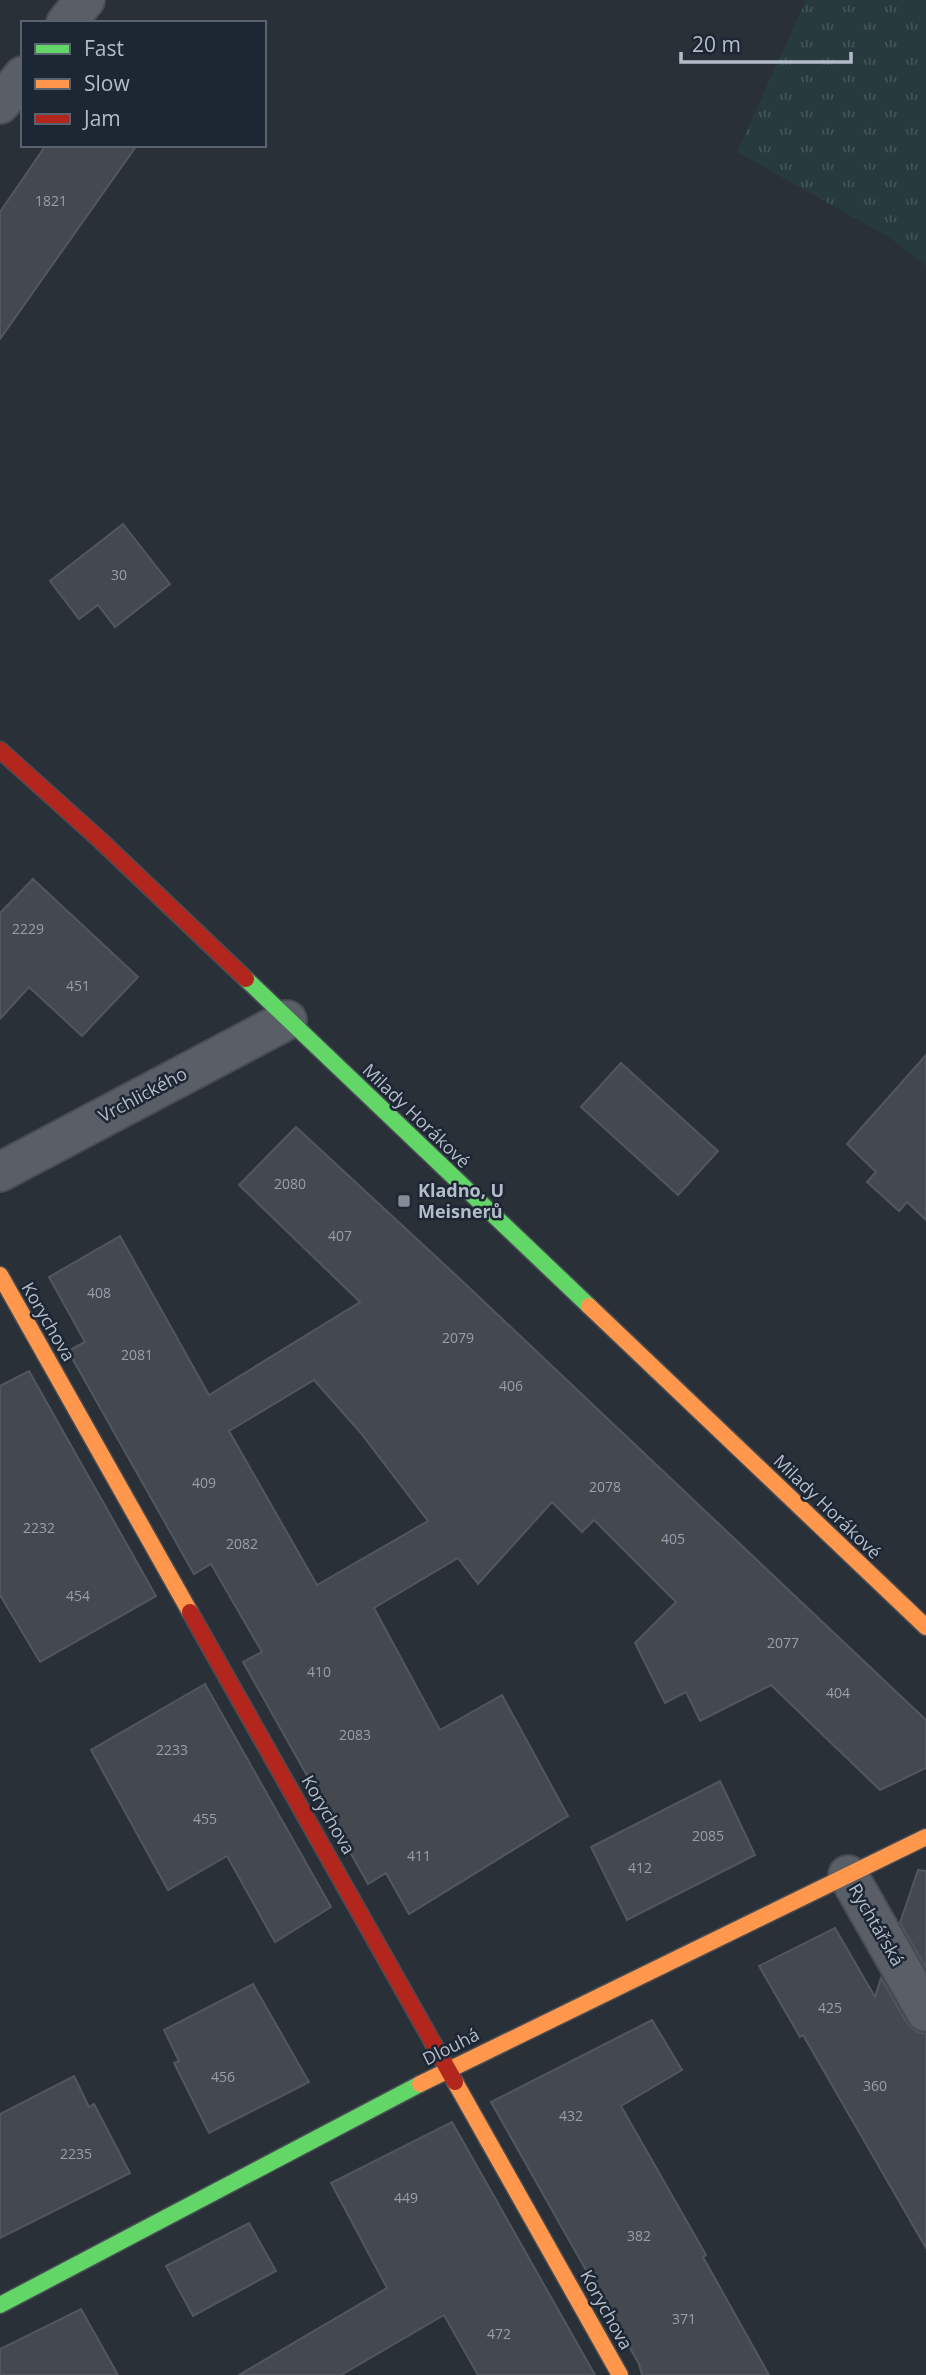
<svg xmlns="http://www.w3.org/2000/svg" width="926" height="2375" viewBox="0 0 926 2375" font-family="'Open Sans',sans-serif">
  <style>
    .grass { fill: url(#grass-tufts) }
    .building { fill: #444950; stroke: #52575f; stroke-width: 2; fill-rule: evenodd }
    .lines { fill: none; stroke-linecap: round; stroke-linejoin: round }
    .street-casing { stroke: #484c53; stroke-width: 42 }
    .fast-casing { stroke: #484c53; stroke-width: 19 }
    .slow-casing { stroke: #484c53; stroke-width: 19 }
    .jam-casing { stroke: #484c53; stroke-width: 19 }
    .street { stroke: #5a5e66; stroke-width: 38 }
    .fast { stroke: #63d668; stroke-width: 16 }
    .slow { stroke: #ff974d; stroke-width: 16 }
    .jam { stroke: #b3261e; stroke-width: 16 }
    .poi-dot { fill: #848b96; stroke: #1d2633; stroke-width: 2.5 }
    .labels { text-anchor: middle; stroke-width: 5; stroke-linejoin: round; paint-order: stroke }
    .number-label { font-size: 14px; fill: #989fab }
    .street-label { font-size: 18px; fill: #b4bcc9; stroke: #1d2633 }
    .poi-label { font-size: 18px; font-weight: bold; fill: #b4bcc9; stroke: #1d2633; text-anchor: start }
  </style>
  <defs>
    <pattern id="grass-tufts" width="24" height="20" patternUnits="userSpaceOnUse" patternTransform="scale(1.75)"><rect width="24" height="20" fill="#273a3e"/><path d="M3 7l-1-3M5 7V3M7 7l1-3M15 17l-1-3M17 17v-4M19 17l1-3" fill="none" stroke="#445559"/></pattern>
  </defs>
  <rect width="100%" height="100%" fill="#2a3038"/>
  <!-- grass -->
  <path class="grass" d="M806,0H926V266L889,237L737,152Z"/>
  <!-- building -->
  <g class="building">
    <path d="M46,145H137L0,339V212Z"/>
    <path d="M123,524L170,584L115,627L98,605L79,619L50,581Z"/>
    <path d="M33,879L138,977L82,1036L29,987L0,1019V913Z"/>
    <path d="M926,1055V1220L907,1202L899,1211L867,1182L876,1172L847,1144Z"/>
    <path d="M621,1063L718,1151L678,1195L581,1107Z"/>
    <path d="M296,1127L460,1279L926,1720V1768L880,1790L771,1685L700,1721L686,1692L665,1703L635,1643L676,1602L594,1520L582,1532L552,1502L478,1584L458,1558L374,1608L440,1730L502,1695L568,1816L409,1914L386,1873L368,1884L243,1662L262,1652L211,1564L194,1574L68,1351L85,1342L49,1277L120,1236L209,1395L360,1302L239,1185ZM314,1380L360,1432L428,1521L317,1585L229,1431Z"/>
    <path d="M29,1371L156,1596L40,1662L0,1595V1386Z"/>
    <path d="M205,1684L331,1907L275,1942L227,1856L168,1890L91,1750Z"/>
    <path d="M720,1781L755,1855L627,1920L591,1847Z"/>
    <path d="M918,1870L926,1871V1968L900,1923Z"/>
    <path d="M835,1928L875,1997L881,1978L907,2023L916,2031L926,2034V2248L803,2035L800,2037L759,1966Z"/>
    <path d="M253,1984L309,2082L209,2133L174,2063L179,2061L164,2030Z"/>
    <path d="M652,2020L682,2070L621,2106L706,2255L703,2257L769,2375H642L639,2364L491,2102Z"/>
    <path d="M74,2076L89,2107L94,2104L130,2173L0,2238V2114Z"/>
    <path d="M452,2122L595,2375H478L444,2315L341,2375H239L387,2288L331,2183Z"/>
    <path d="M249,2223L276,2271L193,2316L166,2266Z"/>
    <path d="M81,2309L118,2375H0V2349Z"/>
  </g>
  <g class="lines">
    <!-- street casing -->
    <g class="street-casing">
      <g id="street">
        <path d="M66,23L85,0"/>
        <path d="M0,104L23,76"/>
        <path d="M0,1172L287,1020"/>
        <path d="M848,1875L926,2012"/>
      </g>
    </g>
    <!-- fast casing -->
    <g class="fast-casing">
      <g id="fast">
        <path d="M246,979L589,1306"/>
        <path d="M0,2305L420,2084"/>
      </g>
    </g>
    <!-- slow casing -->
    <g class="slow-casing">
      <g id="slow">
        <path d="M0,1275L190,1612"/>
        <path d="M589,1306L926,1627"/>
        <path d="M455,2082L620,2375"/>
        <path d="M420,2084L926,1837"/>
      </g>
    </g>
    <!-- jam casing -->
    <g class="jam-casing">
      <g id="jam">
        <path d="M0,750L100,840L246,979"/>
        <path d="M190,1612L455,2082"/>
      </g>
    </g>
    <!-- street -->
    <use href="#street" class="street"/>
    <!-- fast -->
    <use href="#fast" class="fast"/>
    <!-- slow -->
    <use href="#slow" class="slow"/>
    <!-- jam -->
    <use href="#jam" class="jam"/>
  </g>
  <!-- markers -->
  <rect class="poi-dot" x="397" y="1194" width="14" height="14" rx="3.5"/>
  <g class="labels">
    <!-- number labels -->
    <g class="number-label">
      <text x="51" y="206">1821</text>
      <text x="119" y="580">30</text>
      <text x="28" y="934">2229</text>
      <text x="78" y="991">451</text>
      <text x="290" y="1189">2080</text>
      <text x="340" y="1241">407</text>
      <text x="99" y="1298">408</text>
      <text x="458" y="1343">2079</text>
      <text x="137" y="1360">2081</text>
      <text x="511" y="1391">406</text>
      <text x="204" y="1488">409</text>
      <text x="605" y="1492">2078</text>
      <text x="39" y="1533">2232</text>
      <text x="673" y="1544">405</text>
      <text x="242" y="1549">2082</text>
      <text x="78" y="1601">454</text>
      <text x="783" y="1648">2077</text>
      <text x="319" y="1677">410</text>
      <text x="838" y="1698">404</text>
      <text x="355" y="1740">2083</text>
      <text x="172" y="1755">2233</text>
      <text x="205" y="1824">455</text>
      <text x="708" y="1841">2085</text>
      <text x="419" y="1861">411</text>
      <text x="640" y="1873">412</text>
      <text x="830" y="2013">425</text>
      <text x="223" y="2082">456</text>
      <text x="875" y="2091">360</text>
      <text x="571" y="2121">432</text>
      <text x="76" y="2159">2235</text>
      <text x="406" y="2203">449</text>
      <text x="639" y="2241">382</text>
      <text x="684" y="2324">371</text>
      <text x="499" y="2339">472</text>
    </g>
    <!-- street labels -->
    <g class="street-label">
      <text transform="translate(143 1095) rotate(-28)" y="6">Vrchlického</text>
      <text transform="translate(416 1116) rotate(44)" y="6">Milady Horákové</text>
      <text transform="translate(48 1322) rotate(60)" y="6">Korychova</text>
      <text transform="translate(827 1507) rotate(44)" y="6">Milady Horákové</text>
      <text transform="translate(328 1815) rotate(60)" y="6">Korychova</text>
      <text transform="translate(876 1925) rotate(60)" y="6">Rychtářská</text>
      <text transform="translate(451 2047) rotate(-27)" y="6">Dlouhá</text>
      <text transform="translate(606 2310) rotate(61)" y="6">Korychova</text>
    </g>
    <!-- poi labels -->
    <g class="poi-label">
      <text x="418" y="1197">Kladno, U<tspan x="418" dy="21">Meisnerů</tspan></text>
    </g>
  </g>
  <!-- legend -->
  <rect x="21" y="21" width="245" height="126" fill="#1d2633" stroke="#59626f" stroke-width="2"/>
  <rect x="35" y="44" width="35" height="10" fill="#63d668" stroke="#59626f" stroke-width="2"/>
  <text x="84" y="56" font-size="21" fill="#b4bcc9">Fast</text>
  <rect x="35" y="79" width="35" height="10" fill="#ff974d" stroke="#59626f" stroke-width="2"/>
  <text x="84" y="91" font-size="21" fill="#b4bcc9">Slow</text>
  <rect x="35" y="114" width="35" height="10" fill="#b3261e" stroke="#59626f" stroke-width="2"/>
  <text x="84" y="126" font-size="21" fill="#b4bcc9">Jam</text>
  <!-- scale -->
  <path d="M681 52v10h170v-10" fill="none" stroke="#b4bcc9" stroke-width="3.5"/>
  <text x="692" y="52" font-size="21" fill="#b4bcc9" stroke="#1d2633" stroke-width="5" paint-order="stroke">20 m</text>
</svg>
